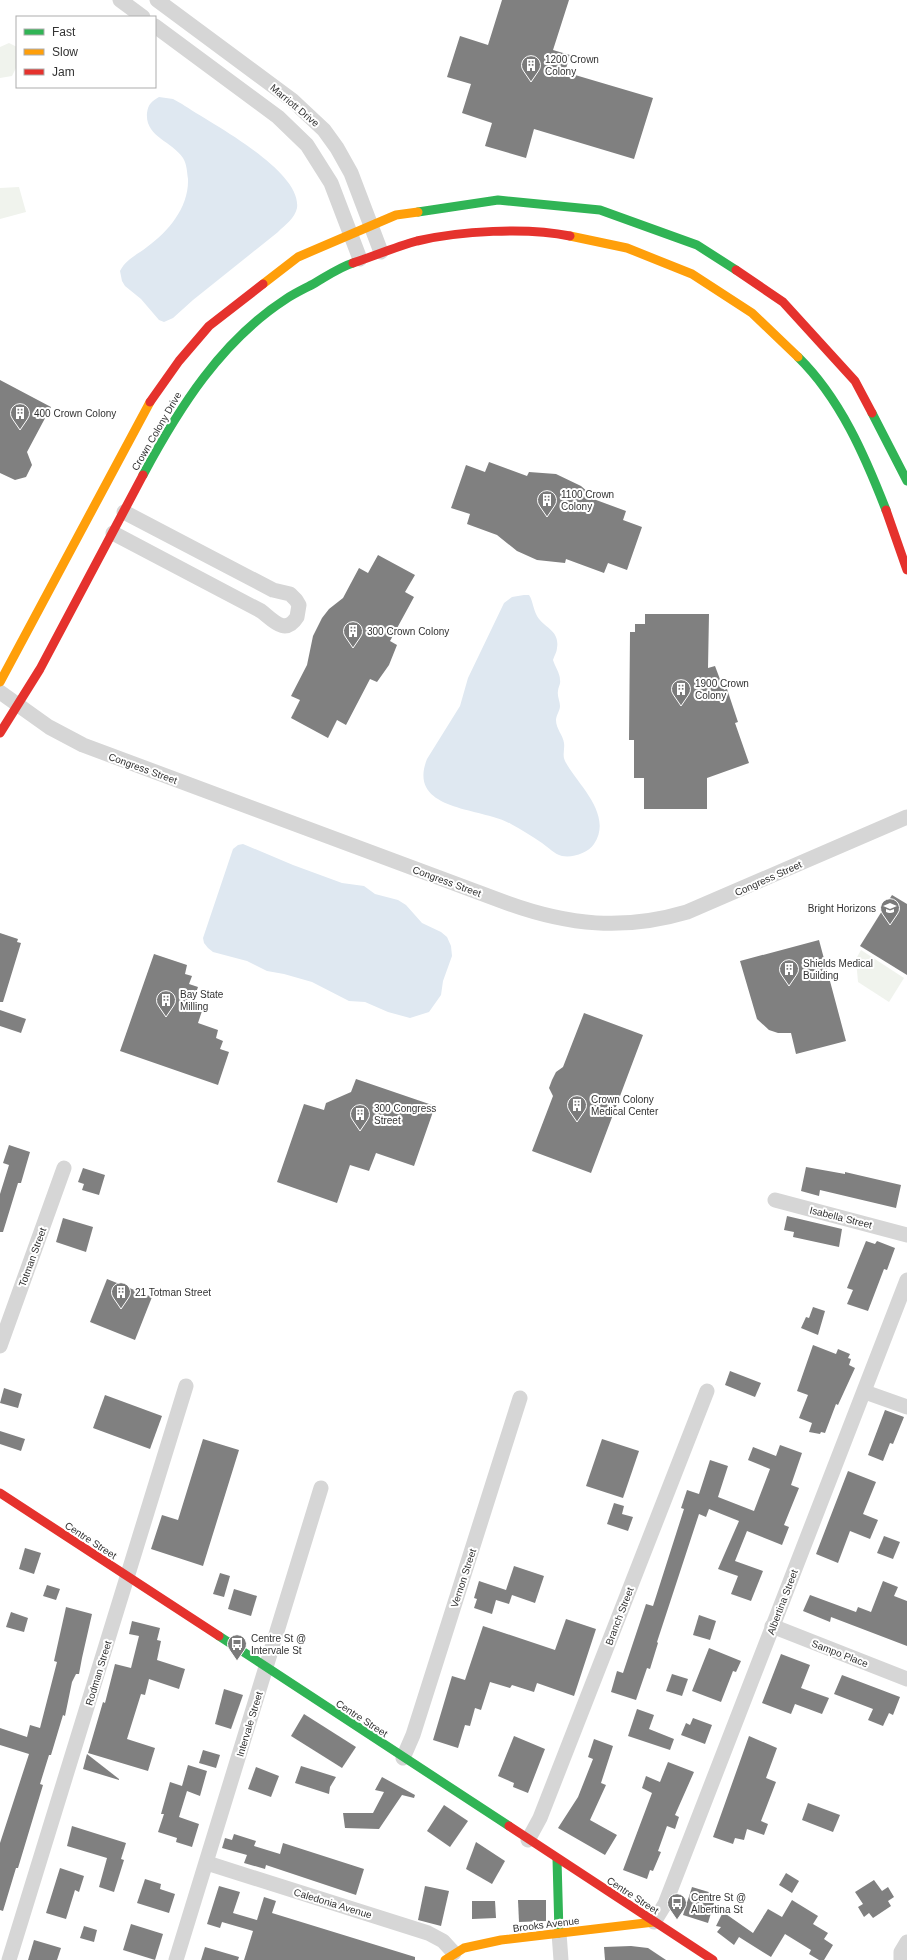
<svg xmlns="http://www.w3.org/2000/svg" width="907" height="1960" viewBox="0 0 907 1960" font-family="Helvetica,sans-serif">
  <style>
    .green { fill: #f0f3ed }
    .water { fill: #dfe8f1 }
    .building { fill: #808080 }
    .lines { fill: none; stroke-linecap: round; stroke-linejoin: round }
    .street { stroke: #d6d6d6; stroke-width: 15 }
    .fast { stroke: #30b455; stroke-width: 9 }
    .slow { stroke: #ff9f0a; stroke-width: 9 }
    .jam { stroke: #e5322d; stroke-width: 9 }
    .labels { text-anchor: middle; stroke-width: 4; stroke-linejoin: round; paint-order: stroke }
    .poi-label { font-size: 10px; fill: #323232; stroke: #fff; text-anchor: start }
    .street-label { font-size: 10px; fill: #323232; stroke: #fff }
  </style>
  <rect width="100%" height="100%" fill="#fff"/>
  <!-- green -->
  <g class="green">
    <path d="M9,43L17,47V66L12,76L0,78V47Z"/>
    <path d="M19,187L26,212L0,219V188Z"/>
    <path d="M861,950L904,978L889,1002L858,982L856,959Z"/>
  </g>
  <!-- water -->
  <g class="water">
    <path d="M159,97L173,99L182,104C210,123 302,170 297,208C295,218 285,225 278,232L193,300L173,318L164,322L159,320L141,299L125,286L122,281L120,271C126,259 137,255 147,247C169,231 189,207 188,179C187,173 187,164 183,158C172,141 145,137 147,113C148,104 152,101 159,97Z"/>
    <path d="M524,595H529C533,601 533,609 537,616C544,628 560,630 557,648C557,652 554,656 553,660C555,667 560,673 560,680C561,684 558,687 558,691C557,696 560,701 560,706C560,711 556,715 556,720C556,729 563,735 564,743C565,749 562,755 565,761C576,783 614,814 594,844C588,853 573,858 562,856C554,854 548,847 542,843C532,836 522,830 511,824C483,807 406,812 427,759L460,706L468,678L504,603L512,597Z"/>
    <path d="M243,844L293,865L342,883L364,886L375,894L398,900L406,905L422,923L441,932L447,937L451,946L452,956L443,981L441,995L429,1012L410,1018L388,1012L365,1002L349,1001L312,982L284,974L267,971L247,961L213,952L208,948L204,943L203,938L233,849L238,845Z"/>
  </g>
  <!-- building -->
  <g class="building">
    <path d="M502,0H569L553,50L570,55L565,72L653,98L634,159L534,129L526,158L485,146L492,123L462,113L471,84L447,77L460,36L488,45Z"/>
    <path d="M0,380L51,407L27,452L32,465L26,477L15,480L0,473Z"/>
    <path d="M489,462L527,476L529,472L556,474L581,486L589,493L588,497L626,511L623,520L642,527L627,570L608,563L604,573L566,559L565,563L537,560L517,551L497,535L467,524L470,514L451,508L466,465L485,472Z"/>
    <path d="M378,555L415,575L405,592L414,597L390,641L397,645L389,665L377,682L370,679L346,725L337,720L328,738L291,718L300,700L291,696L307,665L313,636L322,618L329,609L343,598L359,568L368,573Z"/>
    <path d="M645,614H709L708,668L715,666L724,690L727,689L738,722L735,723L749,763L707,778V809H644V778H634V740H629L630,632H635V624H645Z"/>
    <path d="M892,895L907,904V975L860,946Z"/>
    <path d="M0,933L18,939L17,942L21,943L3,1002H0Z"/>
    <path d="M819,940L846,1041L796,1054L791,1033H778L769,1030L757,1019L740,961Z"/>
    <path d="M154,954L187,965L185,974L192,976L189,984L198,987L191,1007L202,1011L198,1023L218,1030L216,1038L223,1041L220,1049L229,1052L218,1085L120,1051Z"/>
    <path d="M0,1010L26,1019L21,1033L0,1026Z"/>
    <path d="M584,1013L643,1035L591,1173L532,1151L553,1096L549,1088L552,1080L556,1072L563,1067Z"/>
    <path d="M356,1079L435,1106L414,1166L376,1153L369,1171L350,1165L337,1203L277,1182L304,1104L324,1110L326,1103L351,1092Z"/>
    <path d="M9,1145L30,1152L21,1183H18L3,1232H0V1194L9,1165L3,1163Z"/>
    <path d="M806,1167L845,1174V1172L901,1185L896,1208L820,1190L819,1196L801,1191Z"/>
    <path d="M83,1168L105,1175L99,1195L82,1190L84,1184L78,1182Z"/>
    <path d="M787,1216L842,1229L839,1247L793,1237L794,1232L784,1230Z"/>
    <path d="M63,1218L93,1227L86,1252L56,1242Z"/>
    <path d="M866,1241L875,1244L877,1241L895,1248L887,1270L884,1269L868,1311L847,1304L853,1290L847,1288Z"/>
    <path d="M107,1279L152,1297L135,1340L90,1322Z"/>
    <path d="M813,1307L825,1311L818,1335L801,1328L806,1317L809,1318Z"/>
    <path d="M813,1345L836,1354L838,1349L850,1354L848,1358L851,1359L849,1365L855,1368L838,1405L836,1404L825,1433L821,1432L820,1434L809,1432L812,1423L799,1418L808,1395L797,1391Z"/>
    <path d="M730,1371L761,1383L755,1397L725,1385Z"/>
    <path d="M4,1388L22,1394L18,1408L0,1403Z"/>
    <path d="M105,1395L162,1416L150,1449L93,1428Z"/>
    <path d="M885,1410L904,1417L893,1444L890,1443L883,1461L868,1455Z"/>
    <path d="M0,1431L25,1439L21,1451L0,1444Z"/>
    <path d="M203,1439L239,1450L203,1566L151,1549L162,1515L178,1520Z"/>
    <path d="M602,1439L639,1451L623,1498L586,1486Z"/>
    <path d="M780,1445L802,1453L791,1485L799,1488L784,1525L789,1527L782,1545L747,1531L735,1561L763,1571L751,1601L731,1594L738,1576L718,1569L739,1521L709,1509L706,1517L699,1514L657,1642L658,1643L650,1669L647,1668L636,1700L611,1692L617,1671L623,1673L646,1604L653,1606L684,1509L681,1508L687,1490L699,1494L710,1460L728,1466L718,1497L754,1511L770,1469L748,1460L753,1447L776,1456Z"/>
    <path d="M848,1471L876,1482L863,1514L878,1520L870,1539L850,1531L838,1563L816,1554Z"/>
    <path d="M614,1503L624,1506L622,1514L633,1517L628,1531L607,1524Z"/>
    <path d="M884,1536L900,1542L893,1559L877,1553Z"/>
    <path d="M25,1548L41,1553L34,1574L19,1569Z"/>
    <path d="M514,1566L544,1576L535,1603L512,1595L509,1604L496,1600L492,1614L474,1608L477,1599L474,1598L479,1581L506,1590Z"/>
    <path d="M220,1573L230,1576L224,1597L213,1594Z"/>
    <path d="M883,1581L898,1587L894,1596L907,1601V1646L831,1617L830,1622L803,1611L810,1595L856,1612L858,1607L871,1612Z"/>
    <path d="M47,1585L60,1589L56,1600L43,1596Z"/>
    <path d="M234,1589L257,1596L251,1616L228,1609Z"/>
    <path d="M66,1607L92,1614L82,1658L79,1674H76L72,1682L65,1716L63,1715L51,1755H49L40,1784L43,1785L18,1868H16L3,1911L0,1910V1843L29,1754L0,1745V1728L27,1737L30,1725L40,1728L57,1662L54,1661Z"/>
    <path d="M11,1612L28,1618L24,1632L6,1627Z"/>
    <path d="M699,1615L716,1621L710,1640L693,1635Z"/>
    <path d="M566,1619L596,1629L574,1696L537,1683L534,1692L512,1685L510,1688L490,1682L481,1710L475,1708L470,1726L465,1725L458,1748L433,1740L452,1676L465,1680L483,1626L555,1650Z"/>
    <path d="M132,1621L160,1628L157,1640L161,1641L157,1660L185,1669L179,1689L149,1679L145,1695L141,1694L127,1739L155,1748L148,1771L88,1753L103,1702L105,1703L115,1664L131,1668L139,1636L129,1634Z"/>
    <path d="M709,1648L741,1661L736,1672L733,1671L721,1702L692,1691Z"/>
    <path d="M781,1654L810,1665L801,1688L829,1698L822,1714L795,1704L791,1714L762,1703Z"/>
    <path d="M672,1674L688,1679L682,1696L666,1691Z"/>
    <path d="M842,1675L900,1697L893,1715L889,1713L883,1726L868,1720L873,1709L834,1694Z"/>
    <path d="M224,1689L243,1695L231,1729L215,1724Z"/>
    <path d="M637,1709L654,1715L649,1729L674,1739L670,1750L628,1736Z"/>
    <path d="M304,1714L356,1747L342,1768L291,1736Z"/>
    <path d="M693,1718L712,1725L705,1744L681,1735L686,1723L690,1725Z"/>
    <path d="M514,1736L545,1749L528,1793L513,1787L514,1783L498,1776Z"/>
    <path d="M749,1736L777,1748L766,1778L776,1782L761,1821L768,1824L764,1835L747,1829L744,1840L735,1838L733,1844L713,1837Z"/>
    <path d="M594,1739L613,1746L601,1783L606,1785L590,1820L617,1835L605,1855L558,1828L578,1797L593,1759L588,1757Z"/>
    <path d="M203,1750L220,1755L216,1768L199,1763Z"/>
    <path d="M87,1754L119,1779V1780L83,1769Z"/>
    <path d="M668,1762L694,1772L675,1815L679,1817L675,1829L667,1826L658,1851L661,1852L653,1871L650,1870L647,1879L623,1870L652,1793L642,1788L646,1776L660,1782Z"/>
    <path d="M188,1765L207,1771L200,1796L187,1791L179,1817L199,1824L192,1847L176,1842L177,1838L158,1832L164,1814H161L170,1782L182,1786Z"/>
    <path d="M301,1766L336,1777L330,1787L329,1794L295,1783Z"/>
    <path d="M256,1767L279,1776L271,1797L248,1789Z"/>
    <path d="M382,1777L415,1795L414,1798L402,1795L379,1829L345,1828L343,1813H373L384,1792L375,1790Z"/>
    <path d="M808,1803L840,1815L833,1832L802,1820Z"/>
    <path d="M444,1805L468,1821L450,1847L427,1831Z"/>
    <path d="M72,1826L126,1843L121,1859L124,1860L114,1892L99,1887L107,1858L67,1846Z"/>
    <path d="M234,1834L256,1841L254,1846L280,1854L283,1843L364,1869L356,1895L266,1865L265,1869L244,1863L247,1855L222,1848L225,1838L232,1840Z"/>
    <path d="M476,1842L505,1861L492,1884L466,1869Z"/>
    <path d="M60,1868L84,1876L79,1892L75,1890L66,1919L46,1913Z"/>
    <path d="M786,1873L799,1881L792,1893L779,1885Z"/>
    <path d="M145,1879L161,1884L160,1889L175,1894L169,1913L137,1903Z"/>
    <path d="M874,1880L882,1891L888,1887L894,1897L888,1901L891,1906L873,1918L869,1913L864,1917L858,1907L863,1904L855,1892Z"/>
    <path d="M219,1886L240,1892L233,1913L257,1920L264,1897L276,1901L272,1913L415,1957V1960H244L253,1931L222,1922L220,1928L207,1924Z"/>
    <path d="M425,1886L449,1891L441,1926L418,1920Z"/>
    <path d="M692,1887L712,1893L709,1901L714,1903L708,1923L683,1915Z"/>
    <path d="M518,1900H546V1921L519,1922Z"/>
    <path d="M792,1900L818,1916L813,1924L828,1933L824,1939L833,1945L824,1960H819L809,1954L811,1950L785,1934L771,1957L739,1937L734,1945L717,1932L721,1927L716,1926L723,1912L753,1933L768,1909L782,1917Z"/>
    <path d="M472,1901H495L496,1918L472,1919Z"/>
    <path d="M131,1924L163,1934L155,1960L123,1950Z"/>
    <path d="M84,1926L97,1930L94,1942L80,1938Z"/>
    <path d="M34,1940L61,1948L57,1960H28Z"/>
    <path d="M631,1946L648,1948L666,1960H605L604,1947Z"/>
    <path d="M205,1947L239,1957L238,1960H201Z"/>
  </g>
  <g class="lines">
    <!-- street -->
    <g class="street">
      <path d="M120,0L143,17"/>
      <path d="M157,0L292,100L324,130L337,148L351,173L381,252"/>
      <path d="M155,26L278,117L307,145L331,183L360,259"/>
      <path d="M113,533L261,611C273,620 285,636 297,617L299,605L296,600L290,594L273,590L124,512"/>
      <path d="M0,692L49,727L83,745L507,903C568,925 623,931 687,912L907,817"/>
      <path d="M775,1200L907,1235"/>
      <path d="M0,1346L64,1168"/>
      <path d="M865,1392L907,1407"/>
      <path d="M772,1626L907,1679"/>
      <path d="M403,1758L413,1735L520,1398"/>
      <path d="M528,1840L540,1818L707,1391"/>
      <path d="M207,1863L428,1933L443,1941L454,1953"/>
      <path d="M654,1922L665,1904L907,1280"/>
      <path d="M559,1933L561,1960"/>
      <path d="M9,1960L186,1386"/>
      <path d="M176,1960L321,1488"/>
      <path d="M901,1960V1952L907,1942"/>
    </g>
    <!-- fast -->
    <g class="fast">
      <path d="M418,212L498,200L600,210L697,245L736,270"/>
      <path d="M798,357C840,398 865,456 886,510"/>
      <path d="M872,413L907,481"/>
      <path d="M143,475C179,408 221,341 286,299C295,293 306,288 315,283C327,276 340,267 353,263"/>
      <path d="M219,1636L509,1826"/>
      <path d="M557,1859L559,1933"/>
    </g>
    <!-- slow -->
    <g class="slow">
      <path d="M570,236L627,248L692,274L752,313L798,357"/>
      <path d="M263,284L298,257L396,215L418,212"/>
      <path d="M0,682L150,402"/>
      <path d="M445,1960L464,1948L501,1940L654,1922"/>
    </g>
    <!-- jam -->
    <g class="jam">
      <path d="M353,263C374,256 395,247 417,241C459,231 527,227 570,236"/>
      <path d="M736,270L783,302L855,381L872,413"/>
      <path d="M150,402L179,361L209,326L263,284"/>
      <path d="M886,510L907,570"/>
      <path d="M0,733L40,669L143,475"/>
      <path d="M0,1493L219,1636"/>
      <path d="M509,1826L713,1960"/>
    </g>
  </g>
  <!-- icons -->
  <defs>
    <g id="building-pin" transform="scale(1)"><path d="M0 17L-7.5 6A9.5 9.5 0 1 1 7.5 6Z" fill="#7a7a7a" stroke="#fff"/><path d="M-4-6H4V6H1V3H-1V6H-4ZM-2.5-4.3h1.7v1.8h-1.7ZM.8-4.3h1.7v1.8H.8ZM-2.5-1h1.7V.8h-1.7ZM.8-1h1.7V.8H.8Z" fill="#fff"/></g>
    <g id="school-pin" transform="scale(1)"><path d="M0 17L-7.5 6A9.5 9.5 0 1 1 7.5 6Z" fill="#7a7a7a" stroke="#fff"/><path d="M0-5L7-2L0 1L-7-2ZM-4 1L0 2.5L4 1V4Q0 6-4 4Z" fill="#fff"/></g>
    <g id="bus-pin" transform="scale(1)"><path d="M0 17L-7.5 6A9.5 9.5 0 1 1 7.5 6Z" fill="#7a7a7a" stroke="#fff"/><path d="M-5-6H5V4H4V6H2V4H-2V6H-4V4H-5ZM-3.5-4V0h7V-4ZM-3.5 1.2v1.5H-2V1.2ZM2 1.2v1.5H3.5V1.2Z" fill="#fff"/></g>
  </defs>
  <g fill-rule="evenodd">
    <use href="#building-pin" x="531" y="65"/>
    <use href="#building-pin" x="20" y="413"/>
    <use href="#building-pin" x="547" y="500"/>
    <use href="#building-pin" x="353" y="631"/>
    <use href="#building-pin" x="681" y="689"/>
    <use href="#school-pin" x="890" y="908"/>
    <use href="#building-pin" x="789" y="969"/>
    <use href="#building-pin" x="166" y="1000"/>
    <use href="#building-pin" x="577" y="1105"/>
    <use href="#building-pin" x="360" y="1114"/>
    <use href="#building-pin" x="121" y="1292"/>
    <use href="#bus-pin" x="237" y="1644"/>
    <use href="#bus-pin" x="677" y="1903"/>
  </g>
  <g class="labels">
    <!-- poi labels -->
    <g class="poi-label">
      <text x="545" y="63">1200 Crown<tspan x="545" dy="12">Colony</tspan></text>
      <text x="34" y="417">400 Crown Colony</text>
      <text x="561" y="498">1100 Crown<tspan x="561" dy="12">Colony</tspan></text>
      <text x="367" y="635">300 Crown Colony</text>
      <text x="695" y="687">1900 Crown<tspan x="695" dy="12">Colony</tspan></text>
      <text x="876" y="912" text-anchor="end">Bright Horizons</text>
      <text x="803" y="967">Shields Medical<tspan x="803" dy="12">Building</tspan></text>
      <text x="180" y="998">Bay State<tspan x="180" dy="12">Milling</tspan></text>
      <text x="591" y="1103">Crown Colony<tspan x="591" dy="12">Medical Center</tspan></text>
      <text x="374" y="1112">300 Congress<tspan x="374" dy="12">Street</tspan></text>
      <text x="135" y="1296">21 Totman Street</text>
      <text x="251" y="1642">Centre St @<tspan x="251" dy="12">Intervale St</tspan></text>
      <text x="691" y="1901">Centre St @<tspan x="691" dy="12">Albertina St</tspan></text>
    </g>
    <!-- street labels -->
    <g class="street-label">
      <text transform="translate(295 105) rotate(40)" y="4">Marriott Drive</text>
      <text transform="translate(156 431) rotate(-60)" y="4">Crown Colony Drive</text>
      <text transform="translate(143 768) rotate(20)" y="4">Congress Street</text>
      <text transform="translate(768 878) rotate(-24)" y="4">Congress Street</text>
      <text transform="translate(447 881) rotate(20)" y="4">Congress Street</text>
      <text transform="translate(841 1217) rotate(14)" y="4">Isabella Street</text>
      <text transform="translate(32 1257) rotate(-70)" y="4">Totman Street</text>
      <text transform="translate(91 1540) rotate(33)" y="4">Centre Street</text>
      <text transform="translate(463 1578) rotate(-72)" y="4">Vernon Street</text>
      <text transform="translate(782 1602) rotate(-69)" y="4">Albertina Street</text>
      <text transform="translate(619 1616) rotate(-69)" y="4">Branch Street</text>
      <text transform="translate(840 1653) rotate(21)" y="4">Sampo Place</text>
      <text transform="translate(98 1673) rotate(-73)" y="4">Rodman Street</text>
      <text transform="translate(362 1718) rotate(33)" y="4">Centre Street</text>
      <text transform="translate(249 1724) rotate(-73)" y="4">Intervale Street</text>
      <text transform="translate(633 1895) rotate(33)" y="4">Centre Street</text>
      <text transform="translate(333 1903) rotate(17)" y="4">Caledonia Avenue</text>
      <text transform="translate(546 1924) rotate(-7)" y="4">Brooks Avenue</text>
    </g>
  </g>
  <!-- legend -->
  <rect x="16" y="16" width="140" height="72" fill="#ffffff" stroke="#adadad"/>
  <rect x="24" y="29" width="20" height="6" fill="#30b455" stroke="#adadad"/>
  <text x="52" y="36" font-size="12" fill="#323232">Fast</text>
  <rect x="24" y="49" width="20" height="6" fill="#ff9f0a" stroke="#adadad"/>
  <text x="52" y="56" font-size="12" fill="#323232">Slow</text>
  <rect x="24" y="69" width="20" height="6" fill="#e5322d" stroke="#adadad"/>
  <text x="52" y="76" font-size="12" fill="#323232">Jam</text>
</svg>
